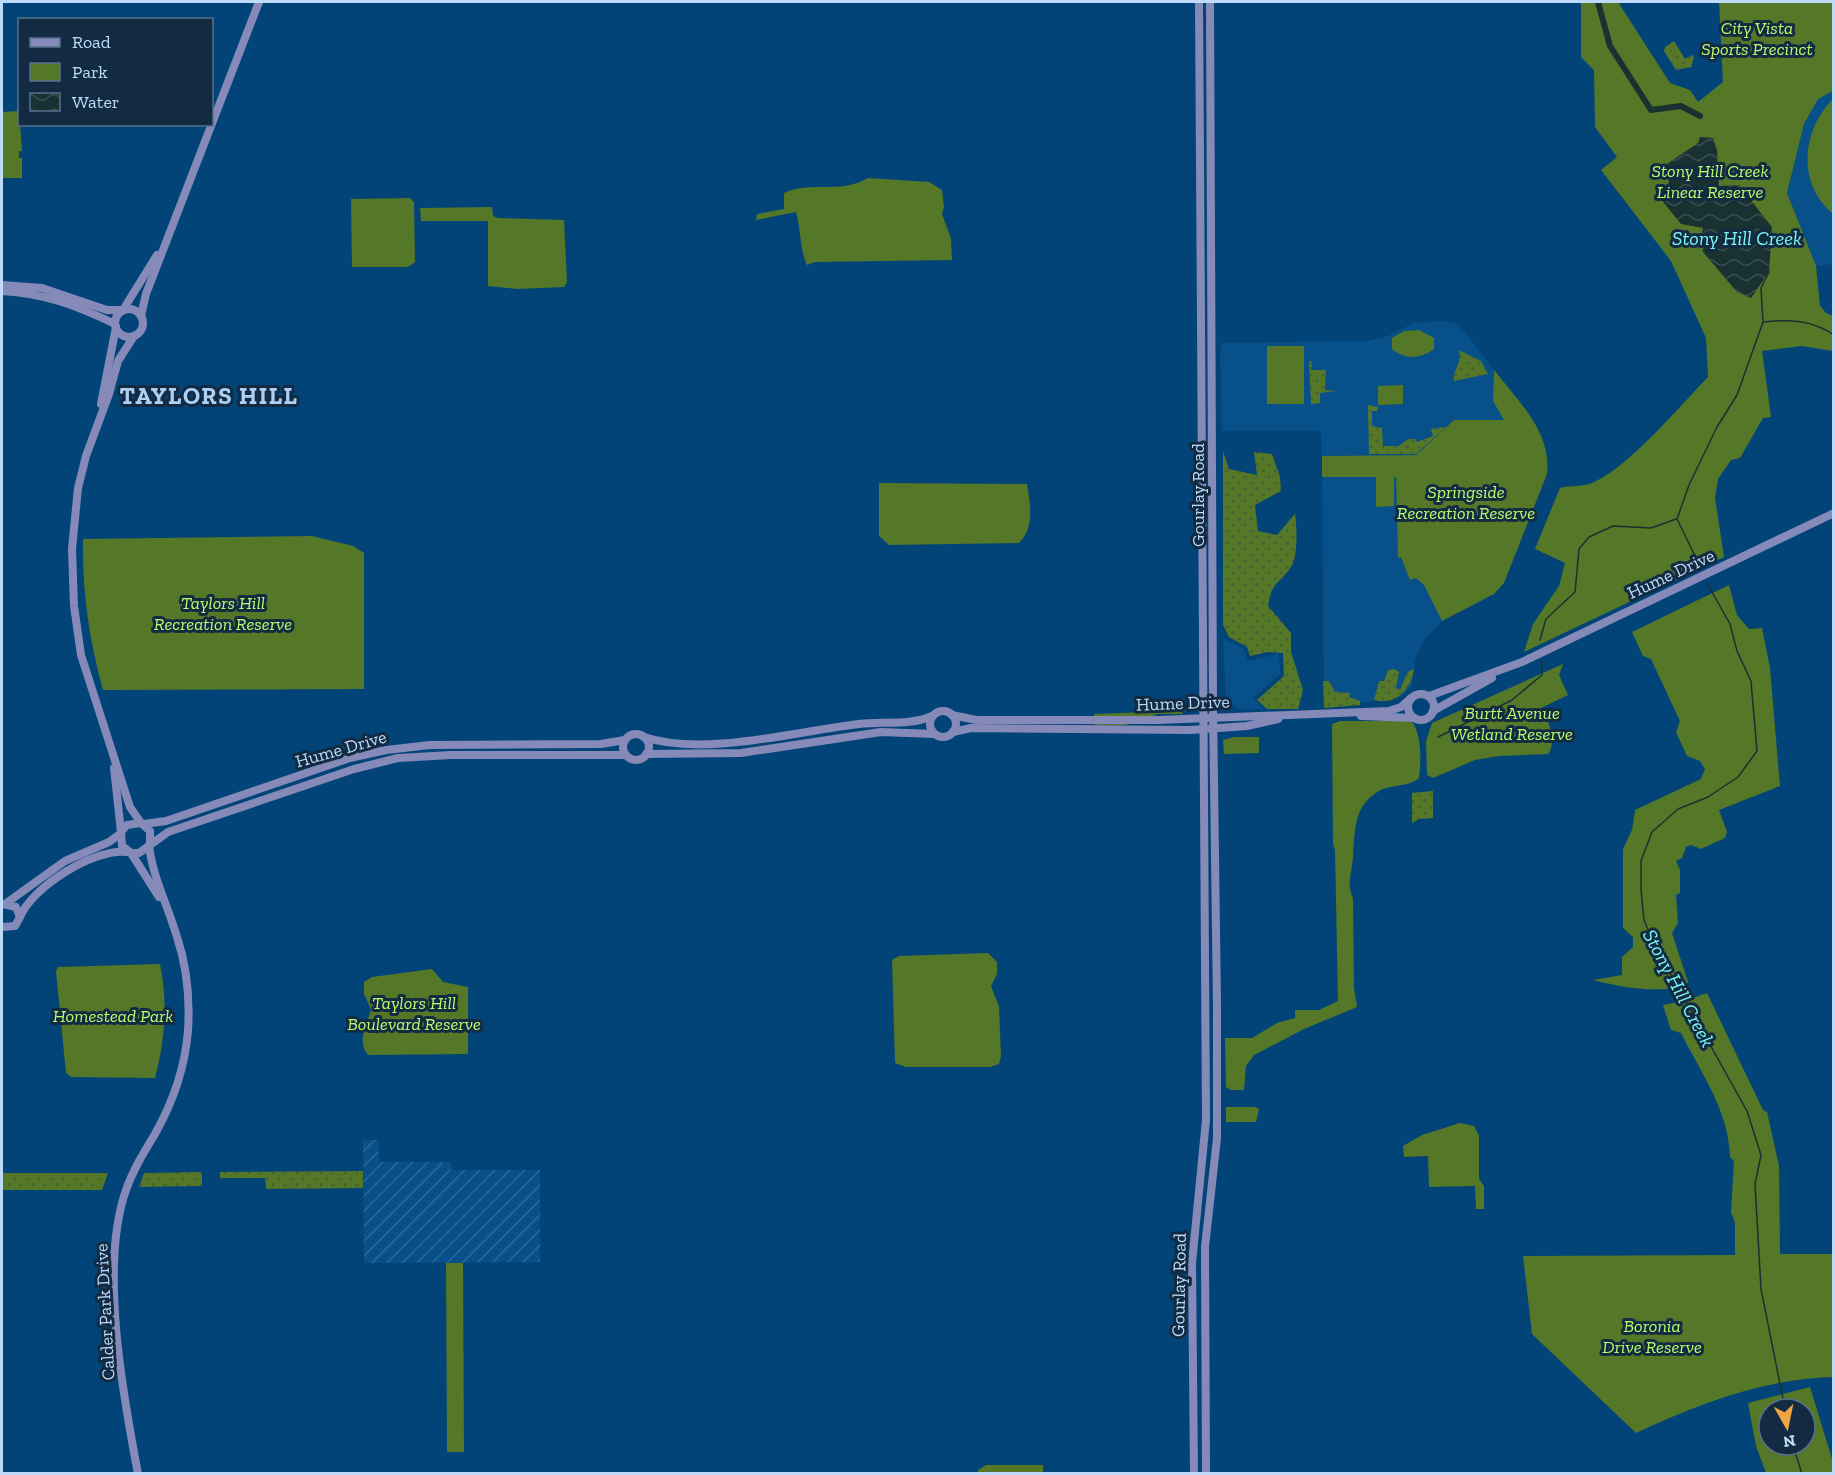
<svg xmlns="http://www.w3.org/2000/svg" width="1835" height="1475" viewBox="0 0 1835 1475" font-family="'Zilla Slab',serif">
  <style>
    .built { fill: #085089 }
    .industrial { fill: url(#industrial-furrows) }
    .grass { fill: url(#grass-dots) }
    .park { fill: #547728; fill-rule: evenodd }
    .water { fill: url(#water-waves) }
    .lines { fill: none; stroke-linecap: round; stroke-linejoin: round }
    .stream { stroke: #193231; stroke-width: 1.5 }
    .canal { stroke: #193231; stroke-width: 6 }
    .secondary { stroke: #858ab9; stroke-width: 8 }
    .labels { text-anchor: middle; stroke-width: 6; stroke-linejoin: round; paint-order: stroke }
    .park-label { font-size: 18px; font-style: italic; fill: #b9fc69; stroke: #132b42 }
    .street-label { font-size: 18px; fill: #bedcfa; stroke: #132b42 }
    .water-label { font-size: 20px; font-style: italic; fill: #7af8f1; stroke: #132b42 }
    .district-label { font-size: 24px; font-weight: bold; letter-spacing: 1.5px; fill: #accff3; stroke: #132b42 }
  </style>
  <defs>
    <pattern id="industrial-furrows" width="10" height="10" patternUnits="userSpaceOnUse" patternTransform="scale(1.5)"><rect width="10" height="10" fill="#085089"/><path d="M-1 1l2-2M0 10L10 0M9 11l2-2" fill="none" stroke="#2a699b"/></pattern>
    <pattern id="grass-dots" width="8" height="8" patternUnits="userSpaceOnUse" patternTransform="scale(1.5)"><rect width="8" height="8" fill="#547728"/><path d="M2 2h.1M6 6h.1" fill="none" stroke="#485f38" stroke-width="1.8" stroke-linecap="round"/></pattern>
    <pattern id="water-waves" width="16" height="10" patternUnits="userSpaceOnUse" patternTransform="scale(1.5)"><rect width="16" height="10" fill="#193231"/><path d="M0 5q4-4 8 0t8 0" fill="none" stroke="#394f50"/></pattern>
  </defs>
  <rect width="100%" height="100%" fill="#034478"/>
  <!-- built -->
  <g class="built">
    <path d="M1833,91V264L1815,266L1787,193L1804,124L1818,99Z"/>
    <path d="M1443,321L1456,324L1464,331L1494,370L1493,401L1504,420H1454L1416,455L1322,456L1321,431H1222L1220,349L1222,343L1368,341L1388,336L1414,323Z"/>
    <path d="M1322,477H1396L1398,557L1401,556L1416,578L1424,585L1442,621L1424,640L1415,660L1412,686L1400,697L1324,708Z"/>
    <path d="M1223,638L1244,649L1248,661L1279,654L1280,674L1253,698L1264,709H1239L1226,701Z"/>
  </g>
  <!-- industrial -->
  <path class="industrial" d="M363,1140H378L379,1162H451V1170H540V1262L364,1263Z"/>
  <!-- grass -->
  <g class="grass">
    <path d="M1674,41L1685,59L1692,55L1694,57L1691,67L1676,70L1664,51L1665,47Z"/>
    <path d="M1459,350L1481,361L1488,374L1454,381C1452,371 1463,362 1459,350Z"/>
    <path d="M1309,361H1312L1311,370H1326L1325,390L1337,391L1320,393V403L1311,404Z"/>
    <path d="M1368,405L1378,407L1377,411H1372V426L1382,428L1383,446H1399L1408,439H1415L1417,442L1433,436L1431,429L1446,427L1416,454H1369Z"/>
    <path d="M1223,451L1229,469L1257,475L1254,452L1272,454L1280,477L1281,491L1255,505L1258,531L1277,535L1295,514C1297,525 1298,558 1291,567C1278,586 1273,579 1268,606L1291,633V652L1303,690L1298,709H1267L1257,700L1284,676L1283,653L1268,652L1250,656L1247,647L1229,637L1223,625Z"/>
    <path d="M1414,668C1412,689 1396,706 1374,700L1379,681H1384L1388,670L1394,669L1399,672L1396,688L1400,690L1407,673Z"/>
    <path d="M1323,681H1329L1335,692L1350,693L1349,697L1360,701V705L1324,708Z"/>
    <path d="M1194,707L1183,711L1182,714H1158L1126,725H1095L1094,714L1177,711Z"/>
    <path d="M1433,791V818L1419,819L1412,823V793Z"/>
    <path d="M363,1171V1188L266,1189L265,1178H220V1172Z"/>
    <path d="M202,1172V1186L139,1187L144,1173Z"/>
    <path d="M2,1173H108L102,1190H2Z"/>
  </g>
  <!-- park -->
  <g class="park">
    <path d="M1581,2H1618L1670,83L1690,90L1698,102L1723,82L1719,2H1833V91L1818,99L1804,124L1787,193L1816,266L1820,306L1826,313L1833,316V351L1802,346L1762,351L1771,417L1763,418L1740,458L1731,460L1718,479L1715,498L1724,557L1524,652L1533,624L1559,586L1565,563L1535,549L1560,488C1570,485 1582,487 1592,483C1627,469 1680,406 1708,377L1706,338L1671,261L1601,170L1617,157L1595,127L1594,70L1581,57Z"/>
    <path d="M1833,99V214C1797,184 1801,131 1833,99Z"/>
    <path d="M19,111L22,151H19V158H22V178H2V112Z"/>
    <path d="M868,178L929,182L942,190L944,207L942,214L951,239L952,260L815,262L807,265C800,251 801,229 796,212L756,220L757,214L784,209V193C811,180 839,195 868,178Z"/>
    <path d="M410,198L414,202L415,262L408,267H352L351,199Z"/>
    <path d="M492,207L493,216L498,218L564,220L567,282L564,287L517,289L488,286V221H421L420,208Z"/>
    <path d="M1419,330L1434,338V349C1421,359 1405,360 1392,349V338L1404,331Z"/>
    <rect x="1267" y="346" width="37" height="58"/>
    <path d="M1494,370C1518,401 1552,432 1547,474L1504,583L1494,594L1442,621L1424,585L1416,578L1410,580L1401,557L1398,558L1396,477H1394V506L1376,507V477H1322V456L1416,455L1454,420H1504L1493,401Z"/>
    <path d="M1403,385V404L1378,405V386Z"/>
    <path d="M879,483L1027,484C1030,504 1035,527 1019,543L889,545L879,536Z"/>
    <path d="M312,536L353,546L364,553V689L103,690C89,640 82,591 83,539Z"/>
    <path d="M1729,585L1737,615L1749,629L1762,628L1770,668L1780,786L1719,810L1727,832L1725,838L1701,849L1691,845L1686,847L1682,858L1676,861L1680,870V893L1676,895L1678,923L1672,933L1688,982L1686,986C1653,993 1625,988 1593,980L1622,975V957L1633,947V937L1623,928V849L1632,830L1635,810L1701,779L1705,769L1700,761L1687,756L1676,732L1680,721L1651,659L1643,656L1632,632Z"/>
    <path d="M1563,664L1559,675L1568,695L1541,708C1548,721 1558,740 1548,754L1499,756L1475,760L1433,778L1427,775L1426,741L1432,723Z"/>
    <path d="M1340,721H1407L1413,723C1422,738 1421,761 1419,778C1410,787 1391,784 1379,791C1353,806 1355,831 1353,857C1352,873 1346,884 1353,898L1354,988L1357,1007L1304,1029L1254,1055L1246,1066L1244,1090H1231L1226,1087L1225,1038H1252L1277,1023L1295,1018V1010H1319L1338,1001L1335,850L1333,844L1332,724Z"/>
    <path d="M1234,737H1259V753L1224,754L1223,740Z"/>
    <path d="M988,953L997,962V974L991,986L999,1007L1001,1056L999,1064L990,1067H906L895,1063L892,960L899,956Z"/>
    <path d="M160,964C168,1003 165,1039 155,1078L71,1077L66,1073L56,971L58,967Z"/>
    <path d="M432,969L443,982L468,987V1054L368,1055C356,1041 368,1023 371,1009L364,994V982L372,977Z"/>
    <path d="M1707,993L1763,1110L1767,1112L1779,1166L1780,1254H1833V1377C1763,1379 1699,1404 1636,1433L1532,1334L1523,1256L1735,1255V1223L1731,1212L1734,1161L1730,1157C1729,1111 1701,1073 1681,1033L1671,1030L1663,1005L1684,1001Z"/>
    <path d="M1226,1107H1255L1259,1109L1256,1122H1226Z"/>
    <path d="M1460,1123L1474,1126L1479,1136V1179L1484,1186V1209H1476L1475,1186L1429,1187L1428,1156L1404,1157L1403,1146L1422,1135Z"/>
    <path d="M446,1263H463L464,1452H447Z"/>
    <path d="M1810,1387L1833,1462V1473H1766L1756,1446L1748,1403ZM1769,1409H1805V1445H1769Z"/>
    <path d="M986,1465H1043V1473H978V1470Z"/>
  </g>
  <!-- water -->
  <path class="water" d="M1700,137L1713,138L1717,150L1719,186L1739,185L1772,227L1769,272L1751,298L1737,292L1703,252L1701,238L1703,228L1681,224L1656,193L1669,183L1668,176L1661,172L1664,166L1698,143Z"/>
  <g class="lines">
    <!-- stream -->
    <g class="stream">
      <path d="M1763,322C1789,319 1812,320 1834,335"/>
      <path d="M1700,566L1677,519L1689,485L1717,427L1737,395L1763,322L1761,288L1769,272"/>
      <path d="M1707,583L1730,624L1737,651L1751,681L1757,751L1738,777L1708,797L1678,809L1652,832L1641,861V889L1644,920L1655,946L1747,1111L1761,1155L1755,1184L1761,1289L1785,1409"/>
      <path d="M1540,640L1546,619L1575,592L1579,549L1589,537L1613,526L1651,528L1676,519"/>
      <path d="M1438,737L1512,700L1542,675V661"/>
      <path d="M1793,1445L1802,1474"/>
    </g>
    <!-- canal -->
    <path class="canal" d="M1598,2L1610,46L1651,110L1681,106L1700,116"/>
    <!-- secondary -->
    <g class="secondary">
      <path d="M2,285L42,288L107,310H123"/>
      <path d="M2,291C44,293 78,306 115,324"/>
      <circle cx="129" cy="323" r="14"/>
      <path d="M123,310L157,255"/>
      <path d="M141,316L146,294L259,2"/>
      <path d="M134,336L118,361L109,394L86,456L78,488L72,549L74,606L81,655L130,807L141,823"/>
      <path d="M101,404L116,327"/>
      <circle cx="1421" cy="707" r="13"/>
      <path d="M1429,696L1522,662L1834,513"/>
      <path d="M1433,711L1492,678"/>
      <circle cx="943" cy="724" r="13"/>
      <path d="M952,715L976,720H1158L1389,711L1401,707L1411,698"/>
      <path d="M1361,716L1414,718"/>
      <path d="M953,732L971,728L1190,730L1247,726L1278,719"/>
      <circle cx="636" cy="747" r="13"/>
      <path d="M644,737C704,757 797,731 859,724C883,721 910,726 932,716"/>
      <path d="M646,754L741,753L881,732L934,734"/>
      <path d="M114,768L121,832"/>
      <path d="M144,824L166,821L350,758L386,750L430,745L601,744L625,740"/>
      <path d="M150,844V831L141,823L127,825L121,832L122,846L131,853H139L168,832L354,769L398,758L451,755H625"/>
      <path d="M131,853L159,897"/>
      <path d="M5,904L65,861L109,842L120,834"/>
      <path d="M20,917C32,887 94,848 127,852"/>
      <path d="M2,927L15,926L20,917L16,907L3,904"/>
      <path d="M138,1474C123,1395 99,1266 126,1190C133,1170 144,1152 155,1134C173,1102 185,1067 188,1031C190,999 187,967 177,937C168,906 153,878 149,846"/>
      <path d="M1194,1474L1192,1263L1206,1120L1199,2"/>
      <path d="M1206,1474L1205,1247L1217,1138V1006L1213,706L1210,2"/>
    </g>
  </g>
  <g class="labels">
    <!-- park labels -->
    <g class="park-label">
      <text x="1757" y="34">City Vista<tspan x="1757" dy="21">Sports Precinct</tspan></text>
      <text x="1710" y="177">Stony Hill Creek<tspan x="1710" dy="21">Linear Reserve</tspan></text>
      <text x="1466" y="498">Springside<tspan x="1466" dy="21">Recreation Reserve</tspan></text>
      <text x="223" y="609">Taylors Hill<tspan x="223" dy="21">Recreation Reserve</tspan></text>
      <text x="1512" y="719">Burtt Avenue<tspan x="1512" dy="21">Wetland Reserve</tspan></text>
      <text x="414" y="1009">Taylors Hill<tspan x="414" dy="21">Boulevard Reserve</tspan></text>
      <text x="113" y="1022">Homestead Park</text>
      <text x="1652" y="1332">Boronia<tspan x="1652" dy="21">Drive Reserve</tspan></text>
    </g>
    <!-- street labels -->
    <g class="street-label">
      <text transform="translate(1198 495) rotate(-90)" y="6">Gourlay Road</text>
      <text transform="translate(1671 574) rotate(-25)" y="6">Hume Drive</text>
      <text transform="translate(1183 703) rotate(-2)" y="6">Hume Drive</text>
      <text transform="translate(341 749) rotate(-16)" y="6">Hume Drive</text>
      <text transform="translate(1179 1285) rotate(-89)" y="6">Gourlay Road</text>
      <text transform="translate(105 1312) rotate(-93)" y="6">Calder Park Drive</text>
    </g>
    <!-- water labels -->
    <g class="water-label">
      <text x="1737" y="245">Stony Hill Creek</text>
      <text transform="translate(1679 988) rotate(62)" y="7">Stony Hill Creek</text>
    </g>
    <!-- district labels -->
    <g class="district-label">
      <text x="209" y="404">TAYLORS HILL</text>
    </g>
  </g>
  <!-- border -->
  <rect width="1835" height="1475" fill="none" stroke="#bedcfa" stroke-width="6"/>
  <!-- legend -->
  <rect x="18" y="18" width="195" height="108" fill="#132b42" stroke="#57728c" stroke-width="1.5"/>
  <rect x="30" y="38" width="30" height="9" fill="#858ab9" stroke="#57728c" stroke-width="1.5"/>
  <text x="72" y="48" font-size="18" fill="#bedcfa">Road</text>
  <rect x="30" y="63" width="30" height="18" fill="#547728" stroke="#57728c" stroke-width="1.5"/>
  <text x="72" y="78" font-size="18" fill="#bedcfa">Park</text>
  <rect x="30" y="93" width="30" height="18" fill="url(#water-waves)" stroke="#57728c" stroke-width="1.5"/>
  <text x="72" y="108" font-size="18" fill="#bedcfa">Water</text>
  <!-- north arrow -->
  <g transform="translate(1787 1427) rotate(171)"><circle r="28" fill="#132b42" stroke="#57728c" stroke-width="1.5"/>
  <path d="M0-4.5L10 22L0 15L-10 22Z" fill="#f1a540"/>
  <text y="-9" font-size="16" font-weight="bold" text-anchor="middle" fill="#bedcfa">N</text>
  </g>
</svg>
